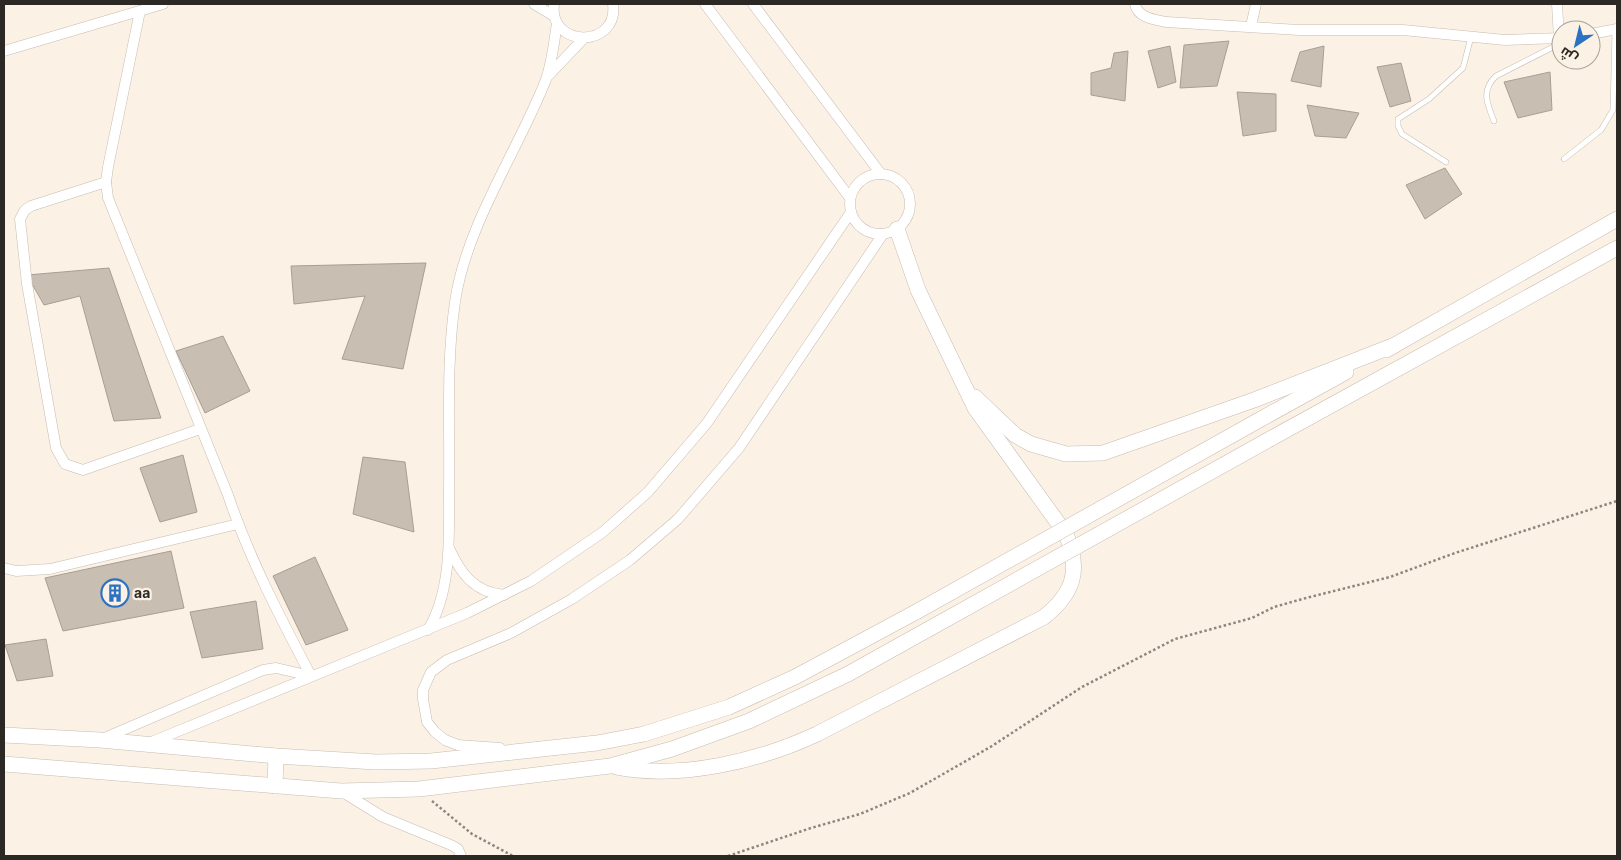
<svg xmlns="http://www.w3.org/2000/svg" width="1621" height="860" viewBox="0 0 1621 860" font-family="Inter,Cairo,sans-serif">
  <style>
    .building { fill: #c8beb2; stroke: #a89f94 }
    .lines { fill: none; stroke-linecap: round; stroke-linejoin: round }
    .lane-casing { stroke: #c6bcb1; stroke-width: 6 }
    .street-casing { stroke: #c6bcb1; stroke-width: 11 }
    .secondary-casing { stroke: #c6bcb1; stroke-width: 16 }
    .path { stroke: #8c867d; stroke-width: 2.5; stroke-dasharray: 2.5 2.5; stroke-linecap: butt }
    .lane { stroke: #fff; stroke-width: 5 }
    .street { stroke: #fff; stroke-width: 10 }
    .secondary { stroke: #fff; stroke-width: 15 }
    .secondary-bridge-casing { stroke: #c6bcb1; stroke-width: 16; stroke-linecap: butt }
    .secondary-bridge { stroke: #fff; stroke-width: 15 }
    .labels { text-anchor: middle; stroke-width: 4.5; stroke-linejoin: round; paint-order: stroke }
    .poi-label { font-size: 14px; font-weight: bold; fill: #2c2924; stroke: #fbf1e4; text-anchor: start }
  </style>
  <rect width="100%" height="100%" fill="#fbf1e4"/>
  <!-- building -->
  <g class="building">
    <path d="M1229,41L1217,86L1180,88L1184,45Z"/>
    <path d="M1170,46L1176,82L1158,88L1148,51Z"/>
    <path d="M1324,46L1321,87L1291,81L1300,52Z"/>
    <path d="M1128,51L1125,101L1091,95V73L1111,68L1114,53Z"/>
    <path d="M1401,63L1411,101L1390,107L1377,67Z"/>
    <path d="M1550,72L1552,110L1518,118L1504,82Z"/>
    <path d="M1237,92L1276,94V131L1243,136Z"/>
    <path d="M1307,105L1359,113L1346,138L1315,136Z"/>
    <path d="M1445,168L1462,194L1425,219L1406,185Z"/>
    <path d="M426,263L403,369L342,359L365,296L294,304L291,266Z"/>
    <path d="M109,268L161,418L114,421L80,296L44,305L27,275Z"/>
    <path d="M223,336L250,391L205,413L176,351Z"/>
    <path d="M183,455L197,512L160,522L140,468Z"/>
    <path d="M363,457L405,462L414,532L353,514Z"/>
    <path d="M171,551L184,608L63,631L45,578Z"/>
    <path d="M315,557L348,630L306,645L273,576Z"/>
    <path d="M256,601L263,649L202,658L190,612Z"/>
    <path d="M46,639L53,676L17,681L5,645Z"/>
  </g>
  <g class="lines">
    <!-- lane casing -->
    <g class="lane-casing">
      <g id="lane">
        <path d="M1494,121C1487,104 1481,90 1496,76L1561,43"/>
        <path d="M1564,159L1601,130L1613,110L1615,30"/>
        <path d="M1446,162L1402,134L1398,126V119L1429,99L1463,68L1471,37"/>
      </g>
    </g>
    <!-- street casing -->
    <g class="street-casing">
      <g id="street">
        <path d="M534,4L554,16"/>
        <path d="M554,4C548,48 619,49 613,4"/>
        <path d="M705,4L850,198"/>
        <path d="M753,4L881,174"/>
        <path d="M1135,4C1138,18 1153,19 1166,22L1299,30H1403L1505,40L1561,38"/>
        <path d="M1557,4L1559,38"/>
        <path d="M140,11L108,167L106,182L108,198L228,495C249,558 280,617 311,676"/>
        <path d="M1251,26L1256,4"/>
        <path d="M1591,34L1617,29"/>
        <path d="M4,51L163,4"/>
        <path d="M549,75L584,38"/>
        <circle cx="880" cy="204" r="30"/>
        <path d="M106,182L31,206L25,210L20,219L27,284L56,448L65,464L83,470L200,429"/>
        <path d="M449,548C461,574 474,592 504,595"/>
        <path d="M4,568L16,571L50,569L238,524"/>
        <path d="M428,630C452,590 449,536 449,490C450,428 446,363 455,302C466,226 517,152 545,82C552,64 554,42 557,23"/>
        <path d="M102,739L263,670L276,668L311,676"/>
        <path d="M149,743L467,613L531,581L603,532L648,492L707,423L851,212"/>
        <path d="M500,748L458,745L445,740L435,732L427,722L423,699V690L431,672L447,660L511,633L572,599L630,560L678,519L739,448L883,234"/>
        <path d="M341,791L383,817L451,845L458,849L461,856"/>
      </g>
    </g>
    <!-- secondary casing -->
    <g class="secondary-casing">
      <g id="secondary">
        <path d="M1386,350L1617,219"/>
        <path d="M975,397L1015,435L1031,444L1066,454L1103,453L1254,400L1395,345"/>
        <path d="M1261,419L1346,372"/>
        <path d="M1270,439L1617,248"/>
        <path d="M4,735L100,740L276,756L376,762L431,761L597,743L644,734L729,707L795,677L916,612"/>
        <path d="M4,764L341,791L419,789L610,766L672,749L749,721L848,674L927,630"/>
        <path d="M616,767C680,780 759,761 817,734L1044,617C1074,593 1081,570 1066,534L975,408L918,290L897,229"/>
        <path d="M275,786L276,756"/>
      </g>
    </g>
    <!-- path -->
    <g class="path">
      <path d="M432,801L472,834L513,856"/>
      <path d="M728,856L811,828L860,814L910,793L992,746L1082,687L1175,639L1252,618L1274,607L1306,598L1390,577L1455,553L1617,501"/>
    </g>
    <!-- lane -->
    <use href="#lane" class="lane"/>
    <!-- street -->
    <use href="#street" class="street"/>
    <!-- secondary -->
    <use href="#secondary" class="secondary"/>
    <!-- secondary-bridge casing -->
    <g class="secondary-bridge-casing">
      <g id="secondary-bridge">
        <path d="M916,612L1261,419"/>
        <path d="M927,630L1270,439"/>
      </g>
    </g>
    <!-- secondary-bridge -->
    <use href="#secondary-bridge" class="secondary-bridge"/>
  </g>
  <!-- icons -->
  <defs>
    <g id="building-ring" transform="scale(1.4375)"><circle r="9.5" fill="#fbf1e4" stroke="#2c71c2" stroke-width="1.5"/><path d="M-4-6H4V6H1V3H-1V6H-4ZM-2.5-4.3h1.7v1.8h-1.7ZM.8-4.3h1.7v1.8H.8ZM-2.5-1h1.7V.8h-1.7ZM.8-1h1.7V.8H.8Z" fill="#2c71c2"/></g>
  </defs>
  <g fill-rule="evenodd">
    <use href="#building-ring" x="115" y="593"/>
  </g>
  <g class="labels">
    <!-- poi labels -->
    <g class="poi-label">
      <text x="134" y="598">aa</text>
    </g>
  </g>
  <!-- border -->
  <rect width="1621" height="860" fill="none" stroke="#2c2924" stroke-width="10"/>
  <!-- north arrow -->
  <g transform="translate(1576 45) rotate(215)"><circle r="24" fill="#fbf1e4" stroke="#a8a197"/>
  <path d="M0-4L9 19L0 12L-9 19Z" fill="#2c71c2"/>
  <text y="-8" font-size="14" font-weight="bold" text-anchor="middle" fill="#2c2924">ش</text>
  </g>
</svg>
